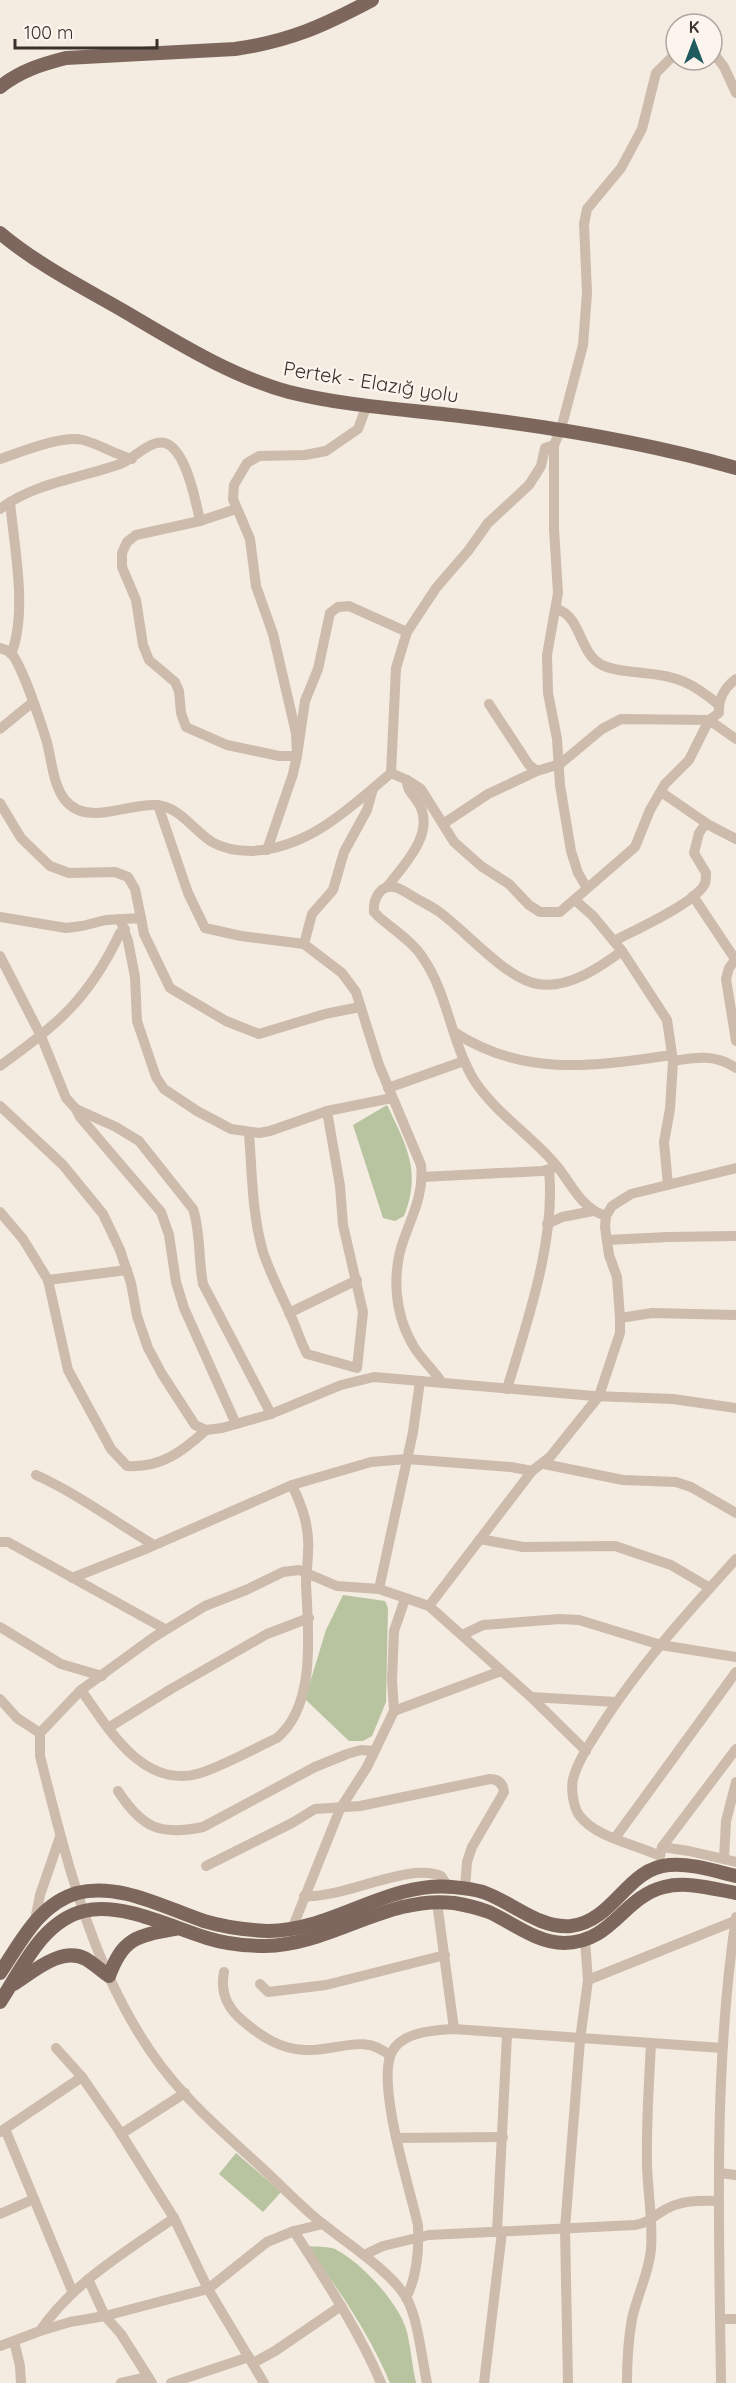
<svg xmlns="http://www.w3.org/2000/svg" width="736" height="2383" viewBox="0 0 736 2383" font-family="Quicksand,sans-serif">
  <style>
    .park { fill: #b8c4a0 }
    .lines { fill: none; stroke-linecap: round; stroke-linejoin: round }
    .minor { stroke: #cdbbac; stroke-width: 10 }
    .major { stroke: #7d675c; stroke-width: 14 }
    .labels { text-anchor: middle; stroke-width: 4.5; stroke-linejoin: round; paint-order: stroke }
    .street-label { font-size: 20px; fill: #3b302b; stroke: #fbf5ee }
  </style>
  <rect width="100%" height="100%" fill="#f4ebe1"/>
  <!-- park -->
  <g class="park">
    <path d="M387,1105C406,1145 422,1172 404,1216L395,1221L383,1218L353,1125Z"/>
    <path d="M343,1595L385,1601L388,1608L386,1702L372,1736L363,1741H349L305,1699L326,1630Z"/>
    <path d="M236,2153L281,2192L263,2212L219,2174Z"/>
    <path d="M307,2246C315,2247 327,2246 335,2249C361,2262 400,2304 407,2332C411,2349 412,2366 416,2383H390C369,2333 339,2290 307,2246Z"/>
  </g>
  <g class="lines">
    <!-- minor -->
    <g class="minor">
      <path d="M712,51L724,67L736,93"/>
      <path d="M554,445V529L558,593L547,655L548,693L557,739L560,785L571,851L578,873L587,888"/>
      <path d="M0,459C21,452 62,435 83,440C99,444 114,454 132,459"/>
      <path d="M10,502C14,546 28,613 11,654"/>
      <path d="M0,509C34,483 81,478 120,464C134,459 150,439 165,443C186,449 196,502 200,521"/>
      <path d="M236,509L200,521L136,535L127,542L122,553V567L136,600L143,645L149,660L175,682L179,691L181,713L186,727L227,745L279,756H297L305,701L318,669L330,613L338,607L349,606L407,632"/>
      <path d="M557,609C582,617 579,654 602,665C613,671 630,671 643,673C677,676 691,682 718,704"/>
      <path d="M0,648C4,649 9,651 12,654C23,669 40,720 46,739C52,759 52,783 65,800C87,827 127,803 156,805C179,806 193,830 212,842C224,849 237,851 251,851C308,849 350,808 391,773L396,668L407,632L436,588L468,551L488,523L529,485L541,466L545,448L554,445L561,429L583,345L587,293L584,224L587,209L621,168L642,129L656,73L676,53"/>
      <path d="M489,704L529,765L537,771L560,764L602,729L621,719L709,720L736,739"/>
      <path d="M0,729L33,702"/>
      <path d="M391,773L407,780L421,789L454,842L481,866L509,884L529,905L540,912H560L635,847L650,810L665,784L689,760L709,720L719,713C718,699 725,687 736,679"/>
      <path d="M661,792L709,825L736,839"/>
      <path d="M0,803L21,838L50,866L69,873L115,872L128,877L135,889L141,918"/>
      <path d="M158,805L188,893L205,928L241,936L304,944L342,973L356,992L379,1065L421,1165C424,1191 414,1212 405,1236C391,1272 394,1314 414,1347C422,1360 434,1370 442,1383"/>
      <path d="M443,824L488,794L537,771"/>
      <path d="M267,850L293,774L297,756L296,733L273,634L256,586L250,539L233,499L234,485L247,463L259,456L305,455L326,451L358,429L367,405"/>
      <path d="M387,887C402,867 433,837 421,808C417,797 406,792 407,780"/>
      <path d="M693,896L735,959"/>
      <path d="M575,900L593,916L622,951L667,1020L673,1061L670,1109L664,1142L668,1185"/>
      <path d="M0,917L66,928L82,926L106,920L141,918L144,934L170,988L226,1021L259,1034L325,1014L360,1007"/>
      <path d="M120,919L128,941L135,977L137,1021L156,1077L164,1089L197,1111L231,1129L259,1133L270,1131L327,1111L392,1098"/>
      <path d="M614,941C633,931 698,902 705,883C706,880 706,877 706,873L694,853L699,833L706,823"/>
      <path d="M304,944L312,914L333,890L344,852L367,810L373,789"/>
      <path d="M0,956L41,1036L66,1098L76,1109L116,1127L139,1141L193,1209C201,1233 198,1259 203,1284L271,1414"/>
      <path d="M736,958L729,968L726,979L736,1041"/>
      <path d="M454,1032C524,1078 595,1066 672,1055"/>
      <path d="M673,1061C696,1057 716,1054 736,1068"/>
      <path d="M0,1066C57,1025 89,999 120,933L125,929"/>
      <path d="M388,1088L464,1061"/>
      <path d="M0,1106L63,1165L103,1214L120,1250L131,1283L137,1316L148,1348L162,1374L195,1425L206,1430L222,1428L271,1414L341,1385L374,1377L594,1396L673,1399L736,1408"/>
      <path d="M76,1109L80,1117L161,1212L169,1235L176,1282L184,1308L236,1424"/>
      <path d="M249,1133C252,1172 252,1214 263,1252C270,1273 280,1292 289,1312C296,1326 300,1341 307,1354L357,1368L363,1312L343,1225L340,1186L327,1111"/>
      <path d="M422,1177L542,1171L553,1168"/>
      <path d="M0,1212L23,1239L48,1280L68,1370L111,1449L127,1466C161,1468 182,1452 206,1430"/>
      <path d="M606,1216C581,1209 572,1184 556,1165C531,1135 496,1114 474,1080C451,1042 448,994 423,958C413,942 394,930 379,917L374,912C373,900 379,885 394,887C401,888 408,894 414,897C422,902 431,906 438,911C465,930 507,980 538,984C568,989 599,968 622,951"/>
      <path d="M547,1224L562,1217L593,1211"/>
      <path d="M607,1240L668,1237L736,1236"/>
      <path d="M48,1280L127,1270"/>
      <path d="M289,1313L357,1280"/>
      <path d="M620,1318L652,1313L736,1315"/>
      <path d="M420,1381L413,1432L379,1589L429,1606L531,1697L586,1751"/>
      <path d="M507,1389C527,1322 556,1240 549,1170"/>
      <path d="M544,1464L623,1480L676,1482L691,1487L736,1513"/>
      <path d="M36,1475C78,1494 115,1522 154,1545"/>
      <path d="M480,1539L523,1547L615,1546L671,1565L710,1588"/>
      <path d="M0,1542H8L165,1629"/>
      <path d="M736,1559C688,1612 639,1666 601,1726C591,1742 578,1760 573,1779C571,1789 573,1806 579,1815C596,1838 635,1844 660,1856L662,1847L736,1749"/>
      <path d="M72,1578L148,1548L292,1485L371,1462L407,1459L511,1467L532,1471"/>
      <path d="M379,1589L337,1586L299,1570L283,1572L246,1590L205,1606L154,1637L81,1690L40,1733V1756C67,1862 94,1977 161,2066C190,2104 225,2134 260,2166C281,2185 301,2207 323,2224C348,2244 392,2272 407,2299C418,2319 422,2360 427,2383"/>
      <path d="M429,1606L532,1471L550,1457L599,1396L620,1333V1318L617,1277L609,1255L605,1227L606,1216L612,1206L631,1194L736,1168"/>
      <path d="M0,1627L61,1664L102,1676"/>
      <path d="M462,1635L483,1625L560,1619L579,1620L661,1645L736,1657"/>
      <path d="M81,1690C108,1728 142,1788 197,1774C220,1768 255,1748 277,1738C317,1705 308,1630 306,1584C306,1573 308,1563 308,1552C310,1528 302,1506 292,1485"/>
      <path d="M531,1697L616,1702"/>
      <path d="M0,1699L17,1718L40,1733"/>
      <path d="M394,1711L501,1671"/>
      <path d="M108,1728L171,1689L267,1634L309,1618"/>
      <path d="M118,1791C142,1828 160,1836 203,1827L315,1767L347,1754L361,1750L374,1751"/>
      <path d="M615,1838L736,1672"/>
      <path d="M662,1847L689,1851L736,1862"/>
      <path d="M724,1859L726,1821L736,1782"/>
      <path d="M206,1866L292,1823L315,1809L360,1806L490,1779C499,1779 503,1784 504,1792L472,1847L467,1862L465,1888"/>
      <path d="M304,1896C343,1899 408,1862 441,1876L448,1886"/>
      <path d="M437,1902L454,2029"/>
      <path d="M35,1920L40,1895L60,1837"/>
      <path d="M292,1929L340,1809L367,1767L394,1711L392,1680L394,1631L405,1599"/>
      <path d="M224,1972C220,1992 227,2008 243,2021C262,2037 280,2049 305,2050C337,2052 364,2032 390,2056"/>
      <path d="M588,1980L735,1921"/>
      <path d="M260,1984L268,1992L326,1985L445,1955"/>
      <path d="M56,2048L82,2077L118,2129L174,2218L208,2289L264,2383"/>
      <path d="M5,2129L73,2293"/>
      <path d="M0,2132L82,2077"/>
      <path d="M121,2134L185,2093"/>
      <path d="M396,2138L503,2137"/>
      <path d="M720,2173L736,2175"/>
      <path d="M0,2214L34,2199"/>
      <path d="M294,2231C325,2280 358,2329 381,2383"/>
      <path d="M497,2232L507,2035"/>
      <path d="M364,2255L383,2246L429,2235L635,2225C647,2223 652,2218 661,2212C679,2200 699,2200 719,2201"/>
      <path d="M88,2279L105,2316L121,2334L152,2383"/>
      <path d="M406,2298C417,2277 419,2247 418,2225C409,2186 379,2092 390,2057C397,2032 433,2030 454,2029L722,2048"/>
      <path d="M720,2319H736"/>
      <path d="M40,2331C73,2282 127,2251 174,2218"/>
      <path d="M14,2341L20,2366L21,2383"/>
      <path d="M0,2346L40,2331L70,2322L105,2316L208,2289L267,2242L294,2231L323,2224"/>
      <path d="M253,2363L275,2351L341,2306"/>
      <path d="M121,2383L148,2377"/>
      <path d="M171,2383L249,2357"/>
      <path d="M484,2383L502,2232"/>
      <path d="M568,2383L565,2228L580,2040L588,1980L585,1941"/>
      <path d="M627,2383C627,2361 628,2341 632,2319C637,2295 649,2273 651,2249C653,2221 648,2194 647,2166C646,2125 649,2084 651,2043"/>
      <path d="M721,2383C719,2228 713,2071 736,1917"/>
    </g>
    <!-- major -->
    <g class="major">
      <path d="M0,87C20,71 42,64 66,58L235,49C290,41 323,26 372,0"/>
      <path d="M0,233C37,264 80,286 122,310C175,341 230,376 289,392C345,406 403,409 460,416C553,427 645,442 736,468"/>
      <path d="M0,1973C21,1942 39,1904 77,1893C119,1882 165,1908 204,1921C224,1927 246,1930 267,1931C331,1932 387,1881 452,1887C462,1888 473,1889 483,1892C512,1902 539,1929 571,1926C614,1921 627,1868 669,1865C691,1863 715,1871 736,1876"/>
      <path d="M14,1984C34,1971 62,1946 86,1959C94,1964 102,1971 109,1976C123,1938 136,1936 175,1929"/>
      <path d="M0,2002C22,1969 42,1921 84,1911C122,1902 171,1927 207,1938C226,1944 246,1946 265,1946C332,1945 387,1895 454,1903C466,1905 478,1908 489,1912C513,1923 537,1943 564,1943C612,1943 623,1897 664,1887C687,1881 714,1889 736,1893"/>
    </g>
  </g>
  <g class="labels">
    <!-- street labels -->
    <g class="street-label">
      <text transform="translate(371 382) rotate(9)" y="7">Pertek - Elazığ yolu</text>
    </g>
  </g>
  <!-- north arrow -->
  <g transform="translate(694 42)"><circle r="28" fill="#fbf5ee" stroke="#aea6a0" stroke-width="1.5"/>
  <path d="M0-4.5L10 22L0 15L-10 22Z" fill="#1f5a5e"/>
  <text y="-9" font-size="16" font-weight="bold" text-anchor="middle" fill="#3b302b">K</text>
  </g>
  <!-- scale -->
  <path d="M15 39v9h142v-9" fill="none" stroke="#3b302b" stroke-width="3"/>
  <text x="24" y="39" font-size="18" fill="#3b302b" stroke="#fbf5ee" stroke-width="4.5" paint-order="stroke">100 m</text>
</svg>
